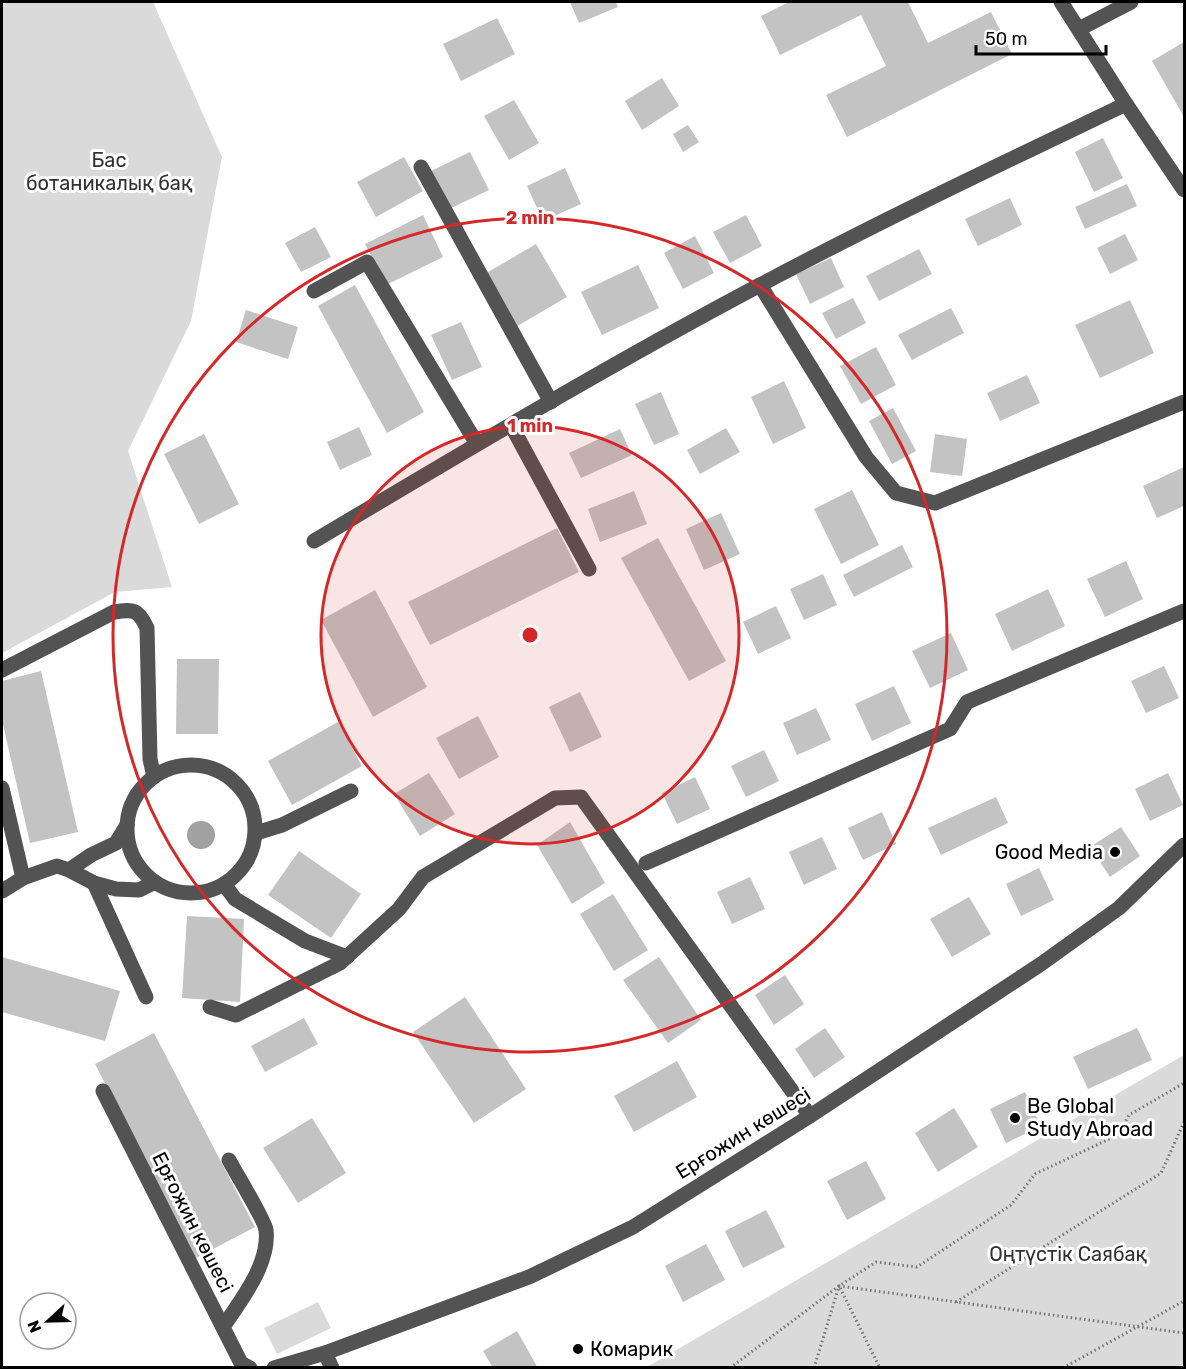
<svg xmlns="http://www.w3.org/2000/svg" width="1186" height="1369" viewBox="0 0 1186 1369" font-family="Rubik,sans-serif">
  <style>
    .green { fill: #dadada }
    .water { fill: #a1a1a1 }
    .building { fill: #c3c3c3 }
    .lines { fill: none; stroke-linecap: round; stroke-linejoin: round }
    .path { stroke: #757575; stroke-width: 3; stroke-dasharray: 1.5 3; stroke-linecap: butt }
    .minor { stroke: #535353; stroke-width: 15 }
    .ring { fill: none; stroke: #d62828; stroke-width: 3 }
    .poi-dot { fill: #000; stroke: #fff; stroke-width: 2 }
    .labels { text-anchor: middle; stroke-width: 6; stroke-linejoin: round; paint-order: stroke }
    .park-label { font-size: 20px; fill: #313131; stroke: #fff }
    .poi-label { font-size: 20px; fill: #000; stroke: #fff; text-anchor: start }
    .street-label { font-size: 20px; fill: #000; stroke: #fff }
    .centre { fill: #d62828; stroke: #fff; stroke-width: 3 }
    .ring-label { font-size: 18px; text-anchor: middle; font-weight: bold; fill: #d62828; stroke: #fff; stroke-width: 6; stroke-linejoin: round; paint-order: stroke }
  </style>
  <rect width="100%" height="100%" fill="#fff"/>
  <!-- green -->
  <g class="green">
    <path d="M2,2H153L222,157L191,321L128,451L172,587L115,592L2,653Z"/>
    <path d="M1184,1055V1367H647Z"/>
    <path d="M318,1302L331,1328L277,1354L264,1328Z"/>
  </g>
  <!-- water -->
  <circle class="water" cx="201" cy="835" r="14"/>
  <!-- building -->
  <g class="building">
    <path d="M570,2H616L618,7L579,23Z"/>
    <path d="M789,2H908L928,43L991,12L1012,54L847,137L826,95L886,66L861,15L780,55L761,16Z"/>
    <path d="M497,18L515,54L461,81L443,44Z"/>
    <path d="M1184,42V117L1152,61Z"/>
    <path d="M662,78L679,106L642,130L625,101Z"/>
    <path d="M514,100L539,143L509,160L484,116Z"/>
    <path d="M688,125L699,142L683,152L673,134Z"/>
    <path d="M1103,138L1123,178L1094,192L1075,152Z"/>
    <path d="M470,152L489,190L447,210L429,172Z"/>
    <path d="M404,157L423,191L376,217L357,182Z"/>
    <path d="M565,168L581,204L543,221L527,186Z"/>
    <path d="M1127,184L1137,206L1085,229L1075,207Z"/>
    <path d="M1010,198L1022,225L978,246L965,219Z"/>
    <path d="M423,215L443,257L386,285L365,244Z"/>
    <path d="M746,215L762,246L730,263L713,232Z"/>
    <path d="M315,227L331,257L301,272L285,243Z"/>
    <path d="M1125,234L1138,260L1110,274L1097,248Z"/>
    <path d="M695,236L714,273L683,289L664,253Z"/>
    <path d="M536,244L567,297L514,328L483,275Z"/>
    <path d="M919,249L932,274L879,301L866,276Z"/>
    <path d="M831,258L844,287L810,304L796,274Z"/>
    <path d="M638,265L659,308L602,335L581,292Z"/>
    <path d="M355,285L424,412L387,433L318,306Z"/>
    <path d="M853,298L866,323L836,339L822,313Z"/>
    <path d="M1130,300L1154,353L1100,378L1075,325Z"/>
    <path d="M951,308L964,333L912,360L898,335Z"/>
    <path d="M246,310L298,327L288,359L236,342Z"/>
    <path d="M461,322L482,367L452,380L431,335Z"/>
    <path d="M876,347L896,385L861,404L840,366Z"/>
    <path d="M1027,375L1040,403L1000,421L987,393Z"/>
    <path d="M784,381L806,428L773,444L751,397Z"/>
    <path d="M661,392L679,434L654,445L635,404Z"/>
    <path d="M893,408L916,451L892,464L869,421Z"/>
    <path d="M359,427L372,455L340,470L327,442Z"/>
    <path d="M726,428L740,452L700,474L687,450Z"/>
    <path d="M620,429L632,455L581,478L569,453Z"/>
    <path d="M204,434L239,504L199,524L164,454Z"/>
    <path d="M935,434L967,439L962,476L930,472Z"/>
    <path d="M1184,467V506L1157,518L1143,486Z"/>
    <path d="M852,490L879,545L841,564L814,509Z"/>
    <path d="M634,491L647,524L600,542L588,509Z"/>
    <path d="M721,513L740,554L704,570L686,529Z"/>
    <path d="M557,528L579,572L430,645L408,602Z"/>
    <path d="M658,538L726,661L689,681L621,558Z"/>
    <path d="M902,545L913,567L854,597L843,575Z"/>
    <path d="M1126,561L1143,599L1105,617L1087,579Z"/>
    <path d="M823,574L837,605L804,620L790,589Z"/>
    <path d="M1048,589L1065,626L1012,651L995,614Z"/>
    <path d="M375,590L427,687L373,717L321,620Z"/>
    <path d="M776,606L791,638L758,654L743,622Z"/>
    <path d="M951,633L968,670L930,688L912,651Z"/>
    <path d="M177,659H219L218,734H176Z"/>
    <path d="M1164,666L1179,698L1146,713L1131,681Z"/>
    <path d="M41,671L78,832L30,843L2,720V681Z"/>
    <path d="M894,686L911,723L872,741L855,704Z"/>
    <path d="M580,692L602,737L570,752L549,707Z"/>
    <path d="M816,708L831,740L797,755L783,723Z"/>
    <path d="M478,716L499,757L459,779L436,738Z"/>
    <path d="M338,722L362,766L292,805L268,761Z"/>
    <path d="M764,750L779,781L746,797L731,766Z"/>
    <path d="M429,773L455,814L420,836L394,794Z"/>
    <path d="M1168,773L1183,805L1150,821L1135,789Z"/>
    <path d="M695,777L710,809L677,824L662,793Z"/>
    <path d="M996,797L1008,823L941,855L928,828Z"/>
    <path d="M882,812L896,844L863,860L848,828Z"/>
    <path d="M570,822L605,883L572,904L537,845Z"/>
    <path d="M1121,827L1140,856L1110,877L1090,847Z"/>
    <path d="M822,837L837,869L804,885L789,852Z"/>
    <path d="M299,851L361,894L331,938L268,895Z"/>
    <path d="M1039,868L1054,900L1021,916L1006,884Z"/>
    <path d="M750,877L765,909L732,924L717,892Z"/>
    <path d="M613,894L648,950L614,971L580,914Z"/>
    <path d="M969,897L991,934L952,957L930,919Z"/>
    <path d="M187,916L244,919L240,1002L182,998Z"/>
    <path d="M2,957L120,991L105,1041L2,1012Z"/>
    <path d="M659,957L701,1020L668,1043L623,980Z"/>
    <path d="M785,975L804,1004L774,1025L755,995Z"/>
    <path d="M465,997L526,1089L474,1123L413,1032Z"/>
    <path d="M304,1018L318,1044L265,1072L251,1046Z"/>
    <path d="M825,1028L845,1057L814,1078L795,1049Z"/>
    <path d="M1137,1028L1152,1060L1088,1089L1073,1057Z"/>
    <path d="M154,1033L255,1227L196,1258L95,1064Z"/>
    <path d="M677,1061L697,1097L634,1132L614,1096Z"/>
    <path d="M1025,1092L1041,1126L1006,1143L990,1109Z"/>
    <path d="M954,1108L978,1147L938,1172L915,1133Z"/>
    <path d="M312,1118L346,1173L298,1203L263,1148Z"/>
    <path d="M866,1161L886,1199L847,1220L827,1181Z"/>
    <path d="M766,1210L785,1247L743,1268L725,1231Z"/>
    <path d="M706,1244L725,1280L683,1302L665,1266Z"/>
    <path d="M517,1331L538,1368H493L483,1351Z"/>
  </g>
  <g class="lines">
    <!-- path -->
    <g class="path">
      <path d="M840,1288L880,1368"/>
      <path d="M956,1302L1161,1173L1184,1122"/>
      <path d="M730,1368L839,1286L876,1262L917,1267L1011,1205L1035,1174L1118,1135L1129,1115L1184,1083"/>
      <path d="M814,1368L839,1286L1184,1333"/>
      <path d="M1063,1368L1184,1301"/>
    </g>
    <!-- minor -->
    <g class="minor">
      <path d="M1061,2L1126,104L1184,190"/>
      <path d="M1079,29L1131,2"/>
      <path d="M421,167L551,402"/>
      <path d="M760,285L866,457L896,493L935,503L1184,402"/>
      <path d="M314,291L367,262L477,444"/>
      <path d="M511,425L589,569"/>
      <path d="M314,541C462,453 609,365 760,285C880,221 1003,163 1126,104"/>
      <path d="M2,670L114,612C134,609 138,609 147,628L150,759L154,777"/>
      <circle cx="191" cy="829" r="64"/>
      <path d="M2,788L23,878"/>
      <path d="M256,833L282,825L351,791"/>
      <path d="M646,863L950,729L967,702L1184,611"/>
      <path d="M69,870L91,855L116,843L127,825"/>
      <path d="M94,883L146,997"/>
      <path d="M224,884L235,899L305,941L347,957"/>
      <path d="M2,891L23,878L57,866L69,870L94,883L116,889L139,890L155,882"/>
      <path d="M210,1007L236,1015L340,963L399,909L423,877L555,798L581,797L810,1116"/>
      <path d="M103,1091L241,1363L250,1368"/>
      <path d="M223,1327C241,1300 270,1264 266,1230C265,1220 235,1172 229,1160"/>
      <path d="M325,1353L332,1368"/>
      <path d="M274,1368L325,1353L529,1277L633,1227L810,1116L1041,964L1119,908L1184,845"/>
    </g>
  </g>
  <!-- distance rings -->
  <circle cx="530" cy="635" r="209" fill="#d62828" fill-opacity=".12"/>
  <g class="ring">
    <circle cx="530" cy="635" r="209"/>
    <circle cx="530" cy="635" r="417"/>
  </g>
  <!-- markers -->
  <g class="poi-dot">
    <circle cx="1115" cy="852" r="6"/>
    <circle cx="1015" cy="1118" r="6"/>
    <circle cx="578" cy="1349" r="6"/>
  </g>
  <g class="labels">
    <!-- park labels -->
    <g class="park-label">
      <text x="109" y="167">Бас<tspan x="109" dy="23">ботаникалық бақ</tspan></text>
      <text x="1068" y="1261">Оңтүстік Саябақ</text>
    </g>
    <!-- poi labels -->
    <g class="poi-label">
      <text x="1103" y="859" text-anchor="end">Good Media</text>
      <text x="1027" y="1113">Be Global<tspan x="1027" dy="23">Study Abroad</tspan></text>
      <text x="590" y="1356">Комарик</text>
    </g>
    <!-- street labels -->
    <g class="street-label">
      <text transform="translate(743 1133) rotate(-32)" y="7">Ерғожин көшесі</text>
      <text transform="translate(193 1222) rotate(63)" y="7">Ерғожин көшесі</text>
    </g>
  </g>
  <circle cx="530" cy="635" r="9" class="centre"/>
  <g class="ring-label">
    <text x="530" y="224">2 min</text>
    <text x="530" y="432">1 min</text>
  </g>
  <!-- border -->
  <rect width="1186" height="1369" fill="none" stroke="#000000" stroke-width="6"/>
  <!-- north arrow -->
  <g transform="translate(48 1321) rotate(248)"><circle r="28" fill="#ffffff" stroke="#999999" stroke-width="1.5"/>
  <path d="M0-4.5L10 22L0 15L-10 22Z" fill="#000000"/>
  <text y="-9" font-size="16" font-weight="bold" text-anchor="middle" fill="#000000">N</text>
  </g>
  <!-- scale -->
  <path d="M976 45v9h130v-9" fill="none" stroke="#000000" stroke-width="3"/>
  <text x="985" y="45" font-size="18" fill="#000000" stroke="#ffffff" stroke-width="4.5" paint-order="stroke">50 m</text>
</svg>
